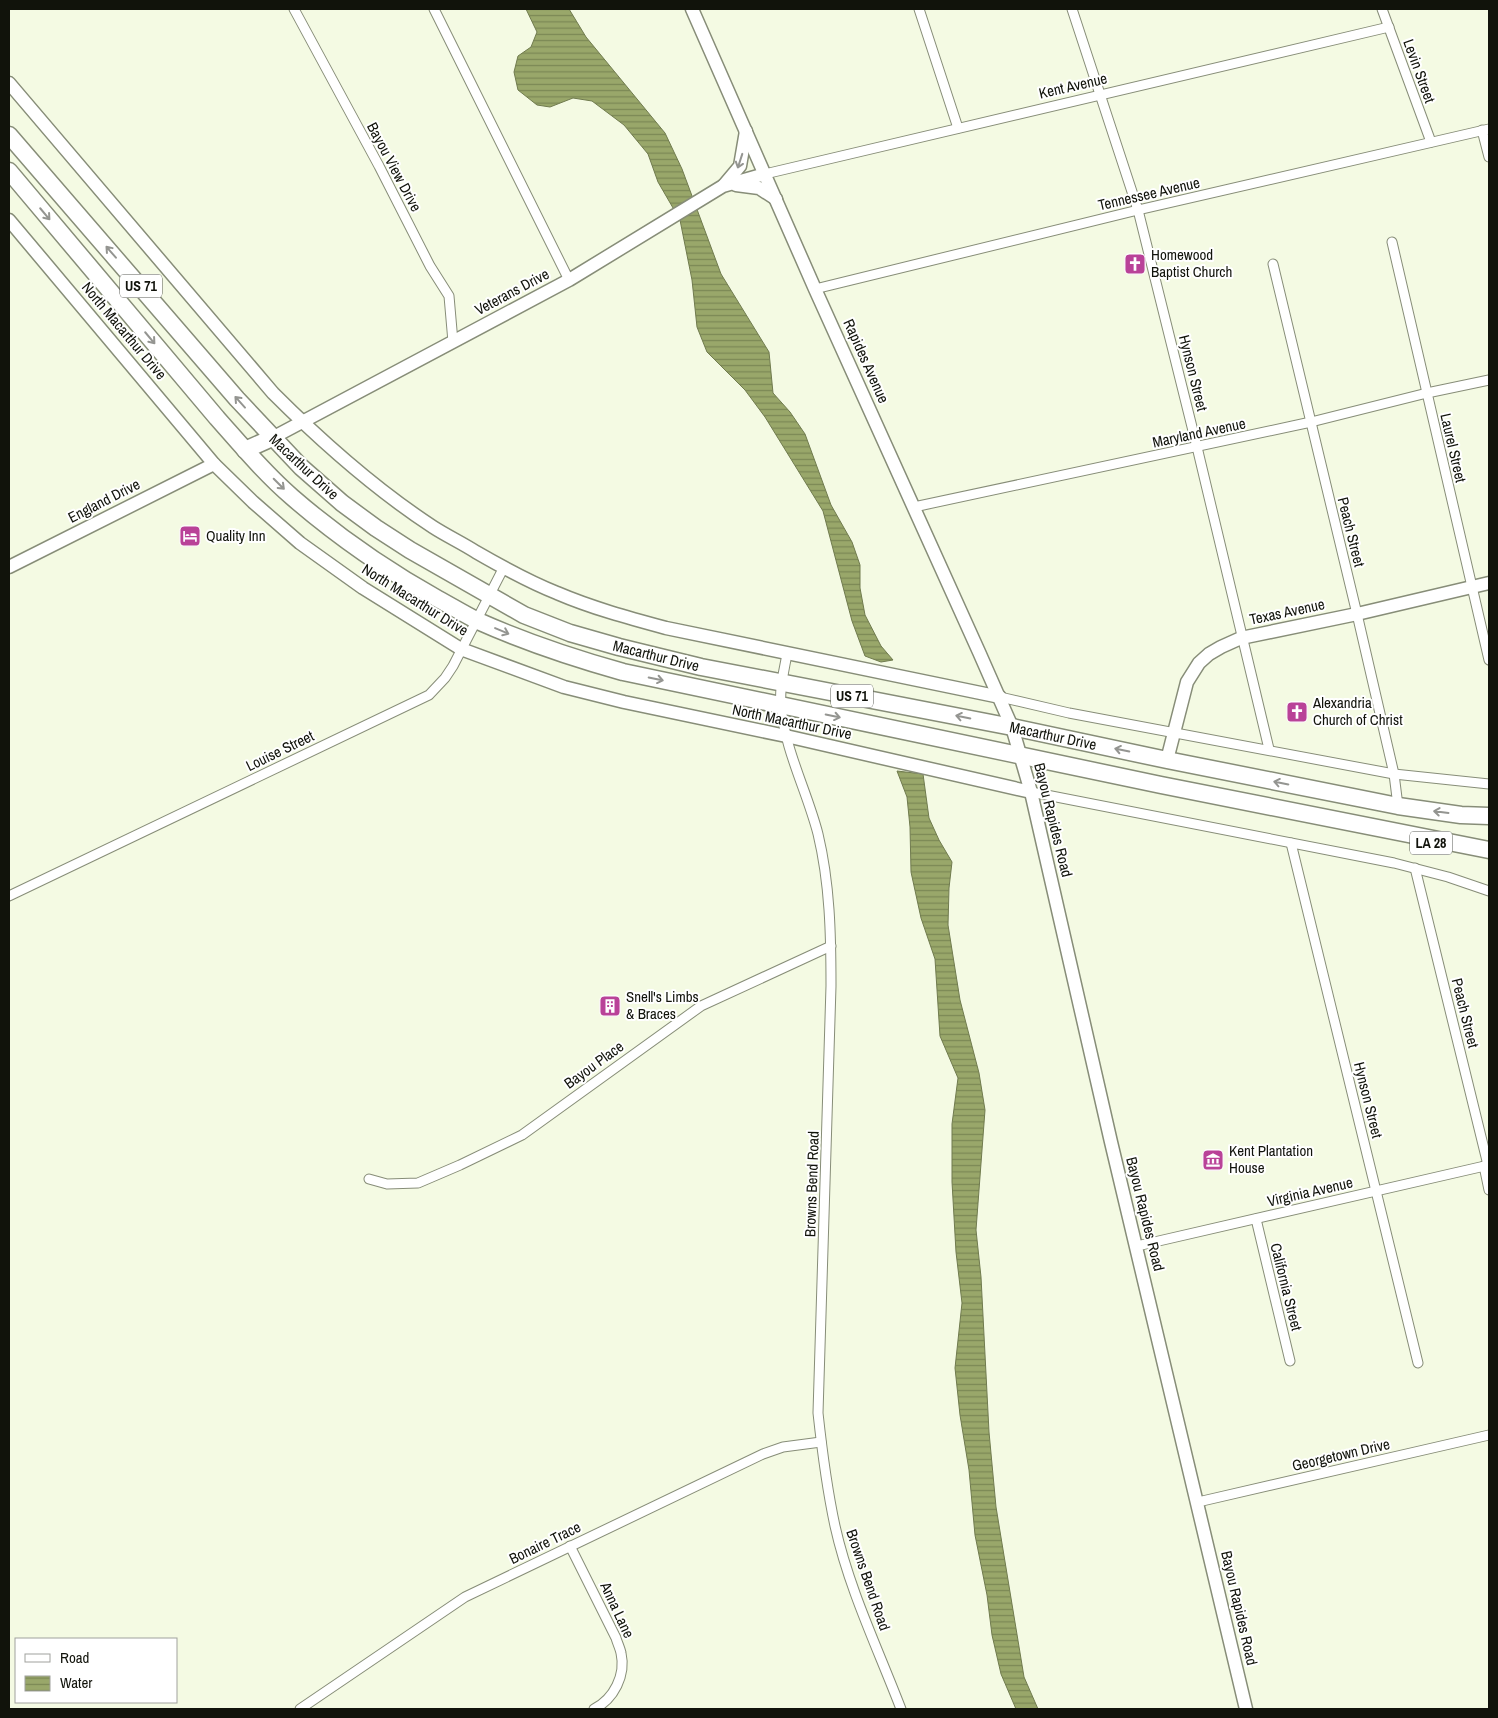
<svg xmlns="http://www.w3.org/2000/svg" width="1498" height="1718" viewBox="0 0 1498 1718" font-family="'Archivo Narrow',sans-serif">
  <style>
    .water { fill: url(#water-rules); stroke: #707b4e }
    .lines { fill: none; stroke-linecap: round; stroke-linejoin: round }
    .street-casing { stroke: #878d78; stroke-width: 11 }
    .secondary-casing { stroke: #878d78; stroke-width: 15 }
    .highway-casing { stroke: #878d78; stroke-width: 19 }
    .street { stroke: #fff; stroke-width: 9 }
    .secondary { stroke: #fff; stroke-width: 12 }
    .highway { stroke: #fff; stroke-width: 16 }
    .oneway { stroke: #949591 }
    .labels { text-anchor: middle; stroke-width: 4; stroke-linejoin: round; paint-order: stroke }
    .shield { fill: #fff; stroke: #585a54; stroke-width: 1 }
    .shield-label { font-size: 14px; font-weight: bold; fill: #11130b }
    .street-label { font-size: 15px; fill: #11130b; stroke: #fff }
    .poi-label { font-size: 15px; fill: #11130b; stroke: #fff; text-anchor: start }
  </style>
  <defs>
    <pattern id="water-rules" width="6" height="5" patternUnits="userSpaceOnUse" patternTransform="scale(1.25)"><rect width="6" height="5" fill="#99a76a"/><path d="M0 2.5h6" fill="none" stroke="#7b8755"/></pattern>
  </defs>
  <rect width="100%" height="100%" fill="#f4fae3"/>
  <!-- water -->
  <g class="water">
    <path d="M526,9H569L586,37L665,133L682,169L721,274L769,352L773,393L790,412L805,434L831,505L852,542L860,565V588L865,615L881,646L893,660L881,662L865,656L852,621L823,511L765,417L745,390L707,352L697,327L692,280L680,220L658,182L648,154L624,125L592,101L573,98L550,107L537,105L518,90L514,72L518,56L531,47L537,32Z"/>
    <path d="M897,771L923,774L929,818L939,840L952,862L949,888L948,925L960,1000L979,1073L985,1110L976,1230L981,1277L989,1432L996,1507L1024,1677L1038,1709H1016L1001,1674L992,1635L987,1595L975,1535L969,1470L960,1415L955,1368L962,1303L956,1252L952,1182V1124L958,1078L940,1036L935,959L921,918L911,872L910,827L907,797Z"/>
  </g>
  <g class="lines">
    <!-- street casing -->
    <g class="street-casing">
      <g id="street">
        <path d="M294,9L379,166L430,266L449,296L453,342"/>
        <path d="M434,9L569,280"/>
        <path d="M919,9L958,128"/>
        <path d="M1072,9L1138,210L1197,447L1269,749"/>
        <path d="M1382,9L1431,142"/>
        <path d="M1482,130L1489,157"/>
        <path d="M765,174L1389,27"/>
        <path d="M1392,242L1489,660"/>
        <path d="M1273,264L1357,614L1394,774L1398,806"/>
        <path d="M815,289L1138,210L1489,129"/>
        <path d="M914,507L1311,422L1427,393L1489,380"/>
        <path d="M787,654C784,671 779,689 781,706C785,751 807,791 818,834C830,884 831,935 831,986L818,1413C822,1450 827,1489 835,1526C849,1589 878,1649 901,1709"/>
        <path d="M1000,697L1069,713L1394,774L1489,784"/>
        <path d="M1031,792L1394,863L1448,877L1489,891"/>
        <path d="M1291,843L1418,1363"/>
        <path d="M1415,868L1488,1165"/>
        <path d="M9,896L429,695L445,678L453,666L504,567"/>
        <path d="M1484,1166L1489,1190"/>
        <path d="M369,1179L387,1184L418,1183L460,1165L522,1135L701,1006L831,946"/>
        <path d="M1256,1219L1290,1361"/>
        <path d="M1137,1246L1489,1165"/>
        <path d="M1198,1502L1489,1435"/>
        <path d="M570,1546L616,1638C617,1642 620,1648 621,1653C626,1675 614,1699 594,1709"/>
        <path d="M300,1709L465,1597L763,1454L783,1447L821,1442"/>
      </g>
    </g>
    <!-- secondary casing -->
    <g class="secondary-casing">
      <g id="secondary">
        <path d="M692,9L815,289L979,652L1012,727L1031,792L1111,1142L1246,1709"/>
        <path d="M9,83L273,393C322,442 375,489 433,527C447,536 462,543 476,552C502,567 529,582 557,593C592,608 629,618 666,628L1000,697"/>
        <path d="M724,185L740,166L746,131"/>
        <path d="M736,185L759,188L776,199"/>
        <path d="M9,220L214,464L253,502L300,543L363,588L461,649L564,687L624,702L786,736L1031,792"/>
        <path d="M272,438L569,280L723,186L765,174"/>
        <path d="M9,567L214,464"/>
        <path d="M1167,760L1187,682L1199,663L1209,654L1221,647L1241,638L1357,614L1489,583"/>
      </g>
    </g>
    <!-- highway casing -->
    <g class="highway-casing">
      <g id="highway">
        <path d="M9,135L237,399L301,467L342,503L376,528L410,550L524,615L570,633L619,647L701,667L1012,727L1167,760L1398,806L1461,815L1489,816"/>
        <path d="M9,171L217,418C241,445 265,474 292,497C337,536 386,570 438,599C451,606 464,614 478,621C525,642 573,658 623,672L1161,785L1489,850"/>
        <path d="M245,450L272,438"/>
      </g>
    </g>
    <!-- street -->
    <use href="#street" class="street"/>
    <!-- secondary -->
    <use href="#secondary" class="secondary"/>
    <!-- highway -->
    <use href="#highway" class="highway"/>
  </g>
  <!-- one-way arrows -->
  <defs><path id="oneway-shaft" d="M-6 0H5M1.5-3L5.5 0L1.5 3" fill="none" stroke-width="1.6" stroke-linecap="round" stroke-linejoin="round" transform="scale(1.25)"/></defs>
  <g class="oneway">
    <use href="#oneway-shaft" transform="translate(740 161) rotate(108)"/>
    <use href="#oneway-shaft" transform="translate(45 214) rotate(50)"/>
    <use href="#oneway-shaft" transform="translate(111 252) rotate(-131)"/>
    <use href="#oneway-shaft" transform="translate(150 338) rotate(50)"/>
    <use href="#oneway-shaft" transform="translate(240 402) rotate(-132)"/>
    <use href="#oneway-shaft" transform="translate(279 484) rotate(45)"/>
    <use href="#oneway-shaft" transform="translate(502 631) rotate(23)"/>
    <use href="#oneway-shaft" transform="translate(656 679) rotate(12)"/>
    <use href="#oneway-shaft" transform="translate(833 716) rotate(12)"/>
    <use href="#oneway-shaft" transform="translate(963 717) rotate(-169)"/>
    <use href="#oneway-shaft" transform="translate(1122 750) rotate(-168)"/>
    <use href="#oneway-shaft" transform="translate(1281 783) rotate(-169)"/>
    <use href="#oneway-shaft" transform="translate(1441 812) rotate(-173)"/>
  </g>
  <!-- icons -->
  <defs>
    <g id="church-square" transform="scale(1.125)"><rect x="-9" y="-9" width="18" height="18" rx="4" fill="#b94298" stroke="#fff"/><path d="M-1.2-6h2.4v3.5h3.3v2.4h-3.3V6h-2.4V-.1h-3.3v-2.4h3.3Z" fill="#fff"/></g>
    <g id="hotel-square" transform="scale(1.125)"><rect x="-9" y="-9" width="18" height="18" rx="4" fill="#b94298" stroke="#fff"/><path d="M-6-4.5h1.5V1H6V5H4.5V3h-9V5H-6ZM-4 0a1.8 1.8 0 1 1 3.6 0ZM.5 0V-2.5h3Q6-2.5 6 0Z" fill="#fff"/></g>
    <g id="building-square" transform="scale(1.125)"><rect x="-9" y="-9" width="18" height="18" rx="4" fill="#b94298" stroke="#fff"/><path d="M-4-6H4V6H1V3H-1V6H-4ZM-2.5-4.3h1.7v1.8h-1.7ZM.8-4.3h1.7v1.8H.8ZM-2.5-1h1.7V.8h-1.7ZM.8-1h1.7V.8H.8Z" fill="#fff"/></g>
    <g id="museum-square" transform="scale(1.125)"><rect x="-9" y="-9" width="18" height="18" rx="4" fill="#b94298" stroke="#fff"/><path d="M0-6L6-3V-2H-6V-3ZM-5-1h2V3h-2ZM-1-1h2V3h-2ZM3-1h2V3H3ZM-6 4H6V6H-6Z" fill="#fff"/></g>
  </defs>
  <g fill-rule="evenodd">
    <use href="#church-square" x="1135" y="264"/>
    <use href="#hotel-square" x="190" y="536"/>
    <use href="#church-square" x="1297" y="712"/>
    <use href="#building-square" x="610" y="1006"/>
    <use href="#museum-square" x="1213" y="1160"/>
  </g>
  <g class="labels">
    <!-- shield labels -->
    <g class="shield">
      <rect x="120" y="274.5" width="42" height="23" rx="4"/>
      <rect x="831" y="684.5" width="42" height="23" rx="4"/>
      <rect x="1410" y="831.5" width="42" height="23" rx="4"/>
    </g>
    <g class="shield-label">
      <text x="141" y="291">US 71</text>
      <text x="852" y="701">US 71</text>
      <text x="1431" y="848">LA 28</text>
    </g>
    <!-- street labels -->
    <g class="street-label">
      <text transform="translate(1419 71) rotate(70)" y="5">Levin Street</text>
      <text transform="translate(1073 86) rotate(-13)" y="5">Kent Avenue</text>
      <text transform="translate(394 167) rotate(62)" y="5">Bayou View Drive</text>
      <text transform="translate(1149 194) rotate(-13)" y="5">Tennessee Avenue</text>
      <text transform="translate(512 292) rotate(-28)" y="5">Veterans Drive</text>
      <text transform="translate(124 331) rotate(50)" y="5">North Macarthur Drive</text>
      <text transform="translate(866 361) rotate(66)" y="5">Rapides Avenue</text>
      <text transform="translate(1193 373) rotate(76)" y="5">Hynson Street</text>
      <text transform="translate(1199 433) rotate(-12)" y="5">Maryland Avenue</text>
      <text transform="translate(1453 448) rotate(77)" y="5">Laurel Street</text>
      <text transform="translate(304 467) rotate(43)" y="5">Macarthur Drive</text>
      <text transform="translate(104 501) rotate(-27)" y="5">England Drive</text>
      <text transform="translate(1351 532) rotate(76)" y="5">Peach Street</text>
      <text transform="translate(415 600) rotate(32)" y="5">North Macarthur Drive</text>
      <text transform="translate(1287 612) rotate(-12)" y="5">Texas Avenue</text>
      <text transform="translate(656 656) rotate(14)" y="5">Macarthur Drive</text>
      <text transform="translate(792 722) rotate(12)" y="5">North Macarthur Drive</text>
      <text transform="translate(1053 736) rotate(12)" y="5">Macarthur Drive</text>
      <text transform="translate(280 751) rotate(-26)" y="5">Louise Street</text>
      <text transform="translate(1053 820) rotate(76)" y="5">Bayou Rapides Road</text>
      <text transform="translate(1465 1013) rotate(76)" y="5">Peach Street</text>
      <text transform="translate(594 1065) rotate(-36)" y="5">Bayou Place</text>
      <text transform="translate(1368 1100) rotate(76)" y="5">Hynson Street</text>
      <text transform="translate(812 1184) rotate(-88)" y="5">Browns Bend Road</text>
      <text transform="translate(1310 1192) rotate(-13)" y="5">Virginia Avenue</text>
      <text transform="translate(1145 1214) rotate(76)" y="5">Bayou Rapides Road</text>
      <text transform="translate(1286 1287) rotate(76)" y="5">California Street</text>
      <text transform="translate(1341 1455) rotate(-13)" y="5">Georgetown Drive</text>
      <text transform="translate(545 1543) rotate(-26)" y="5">Bonaire Trace</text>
      <text transform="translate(868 1580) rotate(71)" y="5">Browns Bend Road</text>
      <text transform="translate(1239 1608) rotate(77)" y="5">Bayou Rapides Road</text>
      <text transform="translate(617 1610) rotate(65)" y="5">Anna Lane</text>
    </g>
    <!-- poi labels -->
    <g class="poi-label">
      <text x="1151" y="260">Homewood<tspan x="1151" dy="17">Baptist Church</tspan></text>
      <text x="206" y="541">Quality Inn</text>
      <text x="1313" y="708">Alexandria<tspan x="1313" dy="17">Church of Christ</tspan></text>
      <text x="626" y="1002">Snell's Limbs<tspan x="626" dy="17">&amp; Braces</tspan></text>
      <text x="1229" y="1156">Kent Plantation<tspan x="1229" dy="17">House</tspan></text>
    </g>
  </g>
  <!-- border -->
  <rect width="1498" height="1718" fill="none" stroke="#11130b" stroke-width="20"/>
  <!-- legend -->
  <rect x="15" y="1638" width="162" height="65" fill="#ffffff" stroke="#a0a19d"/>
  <rect x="25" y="1654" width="25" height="8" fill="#ffffff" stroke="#a0a19d"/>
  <text x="60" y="1663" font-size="15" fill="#11130b">Road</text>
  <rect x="25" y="1676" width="25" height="15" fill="url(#water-rules)" stroke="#a0a19d"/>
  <text x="60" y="1688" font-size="15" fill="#11130b">Water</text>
</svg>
